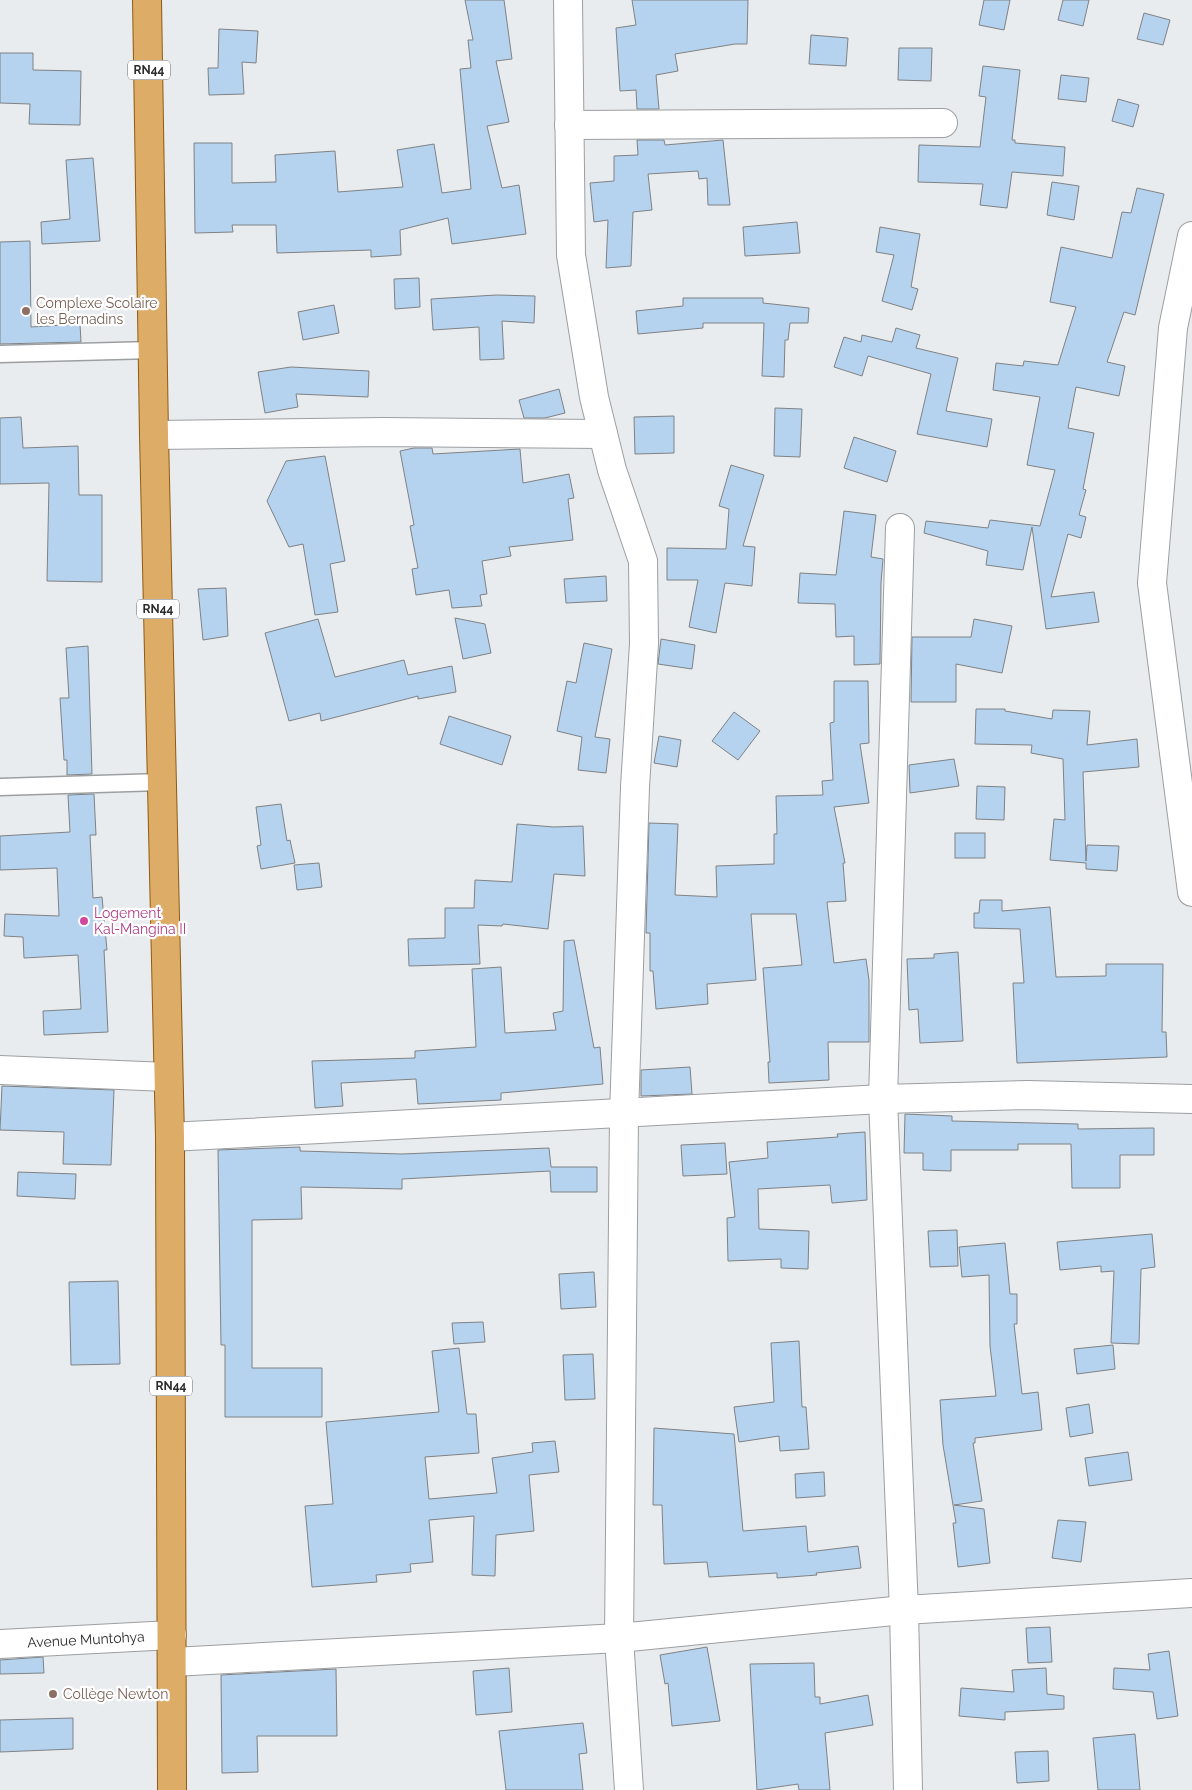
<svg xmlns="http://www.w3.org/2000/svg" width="1192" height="1790" viewBox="0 0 1192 1790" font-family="Raleway,sans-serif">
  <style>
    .building { fill: #b5d3ef; stroke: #7f8285 }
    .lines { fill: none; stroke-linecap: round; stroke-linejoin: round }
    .lane-casing { stroke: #9c9fa2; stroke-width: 19 }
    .street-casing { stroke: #9c9fa2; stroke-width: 30 }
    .secondary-casing { stroke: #9c9fa2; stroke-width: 30 }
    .primary-casing { stroke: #905b10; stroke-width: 30 }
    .lane { stroke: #fff; stroke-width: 16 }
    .street { stroke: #fff; stroke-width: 28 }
    .secondary { stroke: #fff; stroke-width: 28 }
    .primary { stroke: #ddac67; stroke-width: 28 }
    .education-dot { fill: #8d6e63; stroke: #fff; stroke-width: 2 }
    .hotel-dot { fill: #d1479c; stroke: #fff; stroke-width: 2 }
    .labels { text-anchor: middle; stroke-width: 4.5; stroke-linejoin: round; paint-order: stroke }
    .shield { fill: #fff; stroke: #6b6b6c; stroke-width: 1 }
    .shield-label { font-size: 12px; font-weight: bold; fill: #2b2c2d }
    .education-label { font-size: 14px; fill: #785e54; stroke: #fff; text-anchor: start }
    .hotel-label { font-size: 14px; fill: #b23c85; stroke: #fff; text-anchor: start }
    .street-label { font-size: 14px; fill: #2b2c2d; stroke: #fff }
  </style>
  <rect width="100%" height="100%" fill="#e9ecef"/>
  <!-- building -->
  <g class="building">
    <path d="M465,0H504L512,59L496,61L509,122L487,126L502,188L519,185L526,234L452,244L448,218L400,230L401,255L371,257V250L277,253L276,225H232L233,232L195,233L194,143H232V183L276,182L275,155L335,151L338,192L403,187L397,150L434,144L442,193L471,189L460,69L471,68L468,40H473Z"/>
    <path d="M632,0H748L747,44H735L675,54L678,71L656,75L659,109H637L636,90L620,91L616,28L636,25Z"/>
    <path d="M984,0H1010L1004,30L979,25Z"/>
    <path d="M1063,0H1089L1083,26L1058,20Z"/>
    <path d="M1144,13L1170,20L1163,45L1137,39Z"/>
    <path d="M219,29L258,31L256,63L242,62L244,94L209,95L208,68H218Z"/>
    <path d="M811,35L848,38L846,66L809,64Z"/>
    <path d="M899,48H932L931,81L898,80Z"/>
    <path d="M0,53H33V70L81,71L80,125L29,124L30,104L0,103Z"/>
    <path d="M983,66L1020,70L1012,140H1015V143L1065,147L1063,176L1012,172L1007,208L980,205L983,184L918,182L919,145L980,147L986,97L979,96Z"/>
    <path d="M1061,75L1089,78L1086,102L1058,99Z"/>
    <path d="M1118,99L1139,105L1133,127L1112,121Z"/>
    <path d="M637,140H664L665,145L723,140L730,205H708L707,178L699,179L698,171L648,174L652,210L633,212L631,266L606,268L608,220L594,222L590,183L614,181V156L638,155Z"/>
    <path d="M93,158L100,241L42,244L41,222L70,219L66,160Z"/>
    <path d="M1052,182L1079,186L1074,220L1047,215Z"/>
    <path d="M1137,188L1164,194L1135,315L1124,312L1107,362L1125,366L1119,396L1076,387L1068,428L1094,433L1083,489L1086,490L1079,515L1086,517L1081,538L1068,534L1051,597L1094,592L1099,622L1046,629L1032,527L1023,570L986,565L988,551L924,533L926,521L988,528L990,520L1040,526L1055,470L1027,465L1040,397L993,390L996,363L1023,366L1024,361L1058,365L1076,307L1050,302L1061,247L1112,258L1122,212L1131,213Z"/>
    <path d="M797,222L800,253L745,256L743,227Z"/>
    <path d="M880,227L920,234L911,287L918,289L912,310L882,301L894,255L876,252Z"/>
    <path d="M30,241L31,327L80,324L81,342L0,344V242Z"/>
    <path d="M419,278L420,307L395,309L394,279Z"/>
    <path d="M496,295L535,296L534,323L502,321L504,359L480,360L479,327L433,330L431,299Z"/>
    <path d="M683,298H763V303L809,308L808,323H790L788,340H785L784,377L762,376L764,323H703V328L638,334L636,311L683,306Z"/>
    <path d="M334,305L339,333L303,340L298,312Z"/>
    <path d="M896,328L920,335L916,348L958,358L946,411L992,419L987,447L917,434L931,374L868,356L862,376L834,367L844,337L861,342L862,335L892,342Z"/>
    <path d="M291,367L369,371L368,397L296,394L298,407L265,413L258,372Z"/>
    <path d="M559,389L565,413L545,418H524L519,400Z"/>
    <path d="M775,408L802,409L800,457L774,456Z"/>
    <path d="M674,416V453L635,454L634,417Z"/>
    <path d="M21,417L23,448L78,446L79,495H102V582L47,581L49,483L0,484V418Z"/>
    <path d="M854,437L896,451L887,482L844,468Z"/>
    <path d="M414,448H432L433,454L520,449L523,483L569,474L574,498L568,499L573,540L509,547L511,556L482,561L487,594L480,595L482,606L452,608L449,590L416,595L412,569L418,568L410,526L414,525L400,451Z"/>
    <path d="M325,456L345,561L330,564L338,612L315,615L303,544L289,547L267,501L286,461Z"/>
    <path d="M731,465L764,475L743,546L755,547L752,586L725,583L716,633L689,627L698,580H667V548L726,549L729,509L719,506Z"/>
    <path d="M844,511L876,515L871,557L883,559L881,583L880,664L854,665V636L836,637L835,604L798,603L800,573L836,575Z"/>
    <path d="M606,576L607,601L566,603L564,579Z"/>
    <path d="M226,588L228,636L203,640L198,589Z"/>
    <path d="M455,618L485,624L491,653L463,659Z"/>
    <path d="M318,619L335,677L404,660L408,675L452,666L456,692L418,699V696L321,721L320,713L289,721L265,633Z"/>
    <path d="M974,619L1012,626L1002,673L956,664V702H911L912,637H971Z"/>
    <path d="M661,639L695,645L692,669L658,664Z"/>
    <path d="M584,643L612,649L595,737L610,739L606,773L578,770L582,737L557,731L567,681L576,683Z"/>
    <path d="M88,646L92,774L67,775V760H64L60,698H69L66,648Z"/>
    <path d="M834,681H868L869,743L860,744L869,803L834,807L845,863H843L846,901L827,902L834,963L866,959L869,980V1042H828L829,1080L769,1083L768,1062H770L763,968L802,965L796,914H751L756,980L707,984L708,1004L656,1009L653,971H650V933H646L649,823L678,824L675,895L717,897L716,866L774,864V834H777L776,796L823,795L822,781L833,780L830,723L834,722Z"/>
    <path d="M976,709H1005V711L1052,719L1053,710L1090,711L1087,745L1137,739L1139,767L1083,772L1086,861L1087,845L1119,846L1117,871L1086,869V863L1050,860L1054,819L1065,820L1063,759L1031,753L1032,745L975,744Z"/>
    <path d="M734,712L760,731L738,760L712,741Z"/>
    <path d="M449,716L511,736L502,765L440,744Z"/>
    <path d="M659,736L681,740L677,767L654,763Z"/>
    <path d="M954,759L959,786L910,793L909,765Z"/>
    <path d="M977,786L1005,787L1004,820L976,819Z"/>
    <path d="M94,794L96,835H90L93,898L102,897L107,950H104L108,1032L44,1035L43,1011L81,1009L78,955L24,958L23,937L4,936L5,914L59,916L57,868L0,870V836L70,832L68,795Z"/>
    <path d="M281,804L287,841L290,840L295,863L261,869L257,846L261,845L256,807Z"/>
    <path d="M517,824L554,827L583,826L585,876L554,874L548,929L503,924L502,926L478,925L480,964L409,966L408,939L445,938V908H474L475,880L512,882Z"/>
    <rect x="955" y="833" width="30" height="25"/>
    <path d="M319,863L322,887L297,890L294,865Z"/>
    <path d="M980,900H1002V911L1050,907L1056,977L1106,976V964H1163L1162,1032H1166L1167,1057L1017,1063L1013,983H1024L1020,929L974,928V913H979Z"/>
    <path d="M574,940L594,1048L600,1047L603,1084L501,1093V1100L418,1104L416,1079L341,1083L343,1106L315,1108L312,1061L415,1058V1051L476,1047L472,969L501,967L505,1033L556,1030L553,1013L563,1011L564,941Z"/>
    <path d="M958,952L963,1041L920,1043L918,1009L909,1010L907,959L934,958V954Z"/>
    <path d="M690,1067L692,1094L641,1096V1070Z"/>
    <path d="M2,1086L114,1090L111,1165L63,1164L64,1132L0,1130Z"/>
    <path d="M905,1114L952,1116V1121L1078,1124V1129L1154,1128V1155H1120V1188H1072L1071,1144H1018V1150H951V1171L923,1170V1153H904Z"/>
    <path d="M865,1132L867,1200L832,1203L830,1185L758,1189L759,1229L809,1231L808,1269L781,1268V1259L728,1261L727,1218L735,1217L729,1162L768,1158L767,1142L838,1137L837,1134Z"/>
    <path d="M725,1143L727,1174L683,1176L681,1145Z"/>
    <path d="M300,1147V1151L402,1154L549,1148L551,1167H597V1192H551L550,1171L402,1179V1189L301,1187L302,1219L252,1220V1368H322V1417H225V1345H221L218,1150Z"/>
    <path d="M18,1172L76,1174L75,1199L17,1196Z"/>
    <path d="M957,1230L958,1266L930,1267L928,1231Z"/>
    <path d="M1152,1234L1155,1267L1141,1269L1139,1344L1111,1343L1114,1271L1101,1272V1266L1060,1270L1057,1242Z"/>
    <path d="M1005,1243L1010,1294H1017V1324H1014L1022,1394L1038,1392L1042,1430L975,1438V1443H973L982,1501L954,1505L984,1509L990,1563L958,1567L953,1523H956L943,1445L940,1400L996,1396L990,1346L989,1275L962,1277L959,1247Z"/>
    <path d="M594,1272L596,1307L561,1309L559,1274Z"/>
    <path d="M118,1281L120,1364L71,1365L69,1282Z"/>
    <path d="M483,1322L485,1342L454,1344L452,1323Z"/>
    <path d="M799,1341L802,1407H806L809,1449L780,1451L779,1436L739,1442L734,1407L774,1402L771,1343Z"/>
    <path d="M1113,1345L1115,1369L1077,1374L1074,1349Z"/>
    <path d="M459,1348L467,1414H476L479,1453L425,1457L429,1499L497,1493L492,1458L533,1452L532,1443L555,1441L559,1472L529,1475L534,1531L496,1535L495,1576L472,1575L474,1516L429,1520L433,1562L410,1564L411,1572L376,1575L377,1582L312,1587L305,1506L333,1504L326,1422L439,1412L432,1351Z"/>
    <path d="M593,1354L595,1399L565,1400L563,1355Z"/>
    <path d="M1089,1404L1093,1433L1070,1437L1066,1408Z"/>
    <path d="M654,1428L734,1434L743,1531L806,1526L808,1552L858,1546L861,1568L816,1573L817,1575L777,1578V1573L709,1577L707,1562L664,1564L662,1505H653Z"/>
    <path d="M1128,1452L1132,1480L1089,1486L1085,1458Z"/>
    <path d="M824,1472L825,1496L796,1498L795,1474Z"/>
    <path d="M1058,1520L1086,1522L1081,1562L1052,1558Z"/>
    <path d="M1050,1627L1052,1662L1028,1663L1026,1628Z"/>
    <path d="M707,1647L720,1721L672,1726L668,1683L665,1684L660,1655Z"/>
    <path d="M1169,1651L1178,1716L1157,1719L1153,1692L1113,1689L1114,1668L1150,1670L1148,1654Z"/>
    <path d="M43,1657L44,1673L0,1674V1660Z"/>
    <path d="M814,1663L815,1697H820V1704L868,1695L873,1725L825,1733L830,1790H799L798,1784L757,1790L750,1664Z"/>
    <path d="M509,1668L512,1712L476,1715L473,1671Z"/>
    <path d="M1046,1668L1047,1694L1064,1696V1709L1005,1712V1720L959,1716L961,1688L1014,1692L1012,1670Z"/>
    <path d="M336,1669L337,1736H257L258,1772L222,1773L221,1675Z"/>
    <path d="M73,1718V1749L0,1752V1720Z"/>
    <path d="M583,1723L587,1753L579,1754L583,1790H506L499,1731Z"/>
    <path d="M1135,1734L1140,1790H1098L1093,1738Z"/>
    <path d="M1048,1751L1049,1781L1017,1783L1015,1752Z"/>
  </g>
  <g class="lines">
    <!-- lane casing -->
    <g class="lane-casing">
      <g id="lane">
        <path d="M0,354L153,350"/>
        <path d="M0,787L161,782"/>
      </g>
    </g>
    <!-- street casing -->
    <g class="street-casing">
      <g id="street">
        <path d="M568,0L571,255L594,397L612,470L643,561L644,644L635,787L624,1115L619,1638L629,1790"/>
        <path d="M569,125L943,123"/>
        <path d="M1192,236L1173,328L1152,583L1192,892"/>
        <path d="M154,435L383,432L603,434"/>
        <path d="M900,528L883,1099L904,1610L908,1790"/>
        <path d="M0,1070L167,1077"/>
        <path id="s1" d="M0,1644L172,1635"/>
        <path d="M173,1662L619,1638L904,1610L1192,1593"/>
      </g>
    </g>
    <!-- secondary casing -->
    <g class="secondary-casing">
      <path id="secondary" d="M170,1137L883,1099L1028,1095L1192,1099"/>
    </g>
    <!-- primary casing -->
    <g class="primary-casing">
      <path id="primary" d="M147,0L154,435L170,1137L172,1790"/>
    </g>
    <!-- lane -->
    <use href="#lane" class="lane"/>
    <!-- street -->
    <use href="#street" class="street"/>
    <!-- secondary -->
    <use href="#secondary" class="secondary"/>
    <!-- primary -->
    <use href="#primary" class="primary"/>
  </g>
  <!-- markers -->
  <g class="education-dot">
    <circle cx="26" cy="311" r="5"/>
    <circle cx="53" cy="1694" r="5"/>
  </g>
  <circle class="hotel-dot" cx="84" cy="921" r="5"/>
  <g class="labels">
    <!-- shield labels -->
    <g class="shield">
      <rect x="128" y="60.5" width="42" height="19" rx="4"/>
      <rect x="137" y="599.5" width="42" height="19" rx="4"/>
      <rect x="150" y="1376.5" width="42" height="19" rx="4"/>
    </g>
    <g class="shield-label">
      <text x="149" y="74">RN44</text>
      <text x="158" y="613">RN44</text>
      <text x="171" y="1390">RN44</text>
    </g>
    <!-- education labels -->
    <g class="education-label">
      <text x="36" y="308">Complexe Scolaire<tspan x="36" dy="16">les Bernadins</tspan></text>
      <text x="63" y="1699">Collège Newton</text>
    </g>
    <!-- hotel labels -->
    <g class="hotel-label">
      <text x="94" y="918">Logement<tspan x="94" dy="16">Kal-Mangina II</tspan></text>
    </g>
    <!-- street labels -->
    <g class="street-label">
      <text dy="5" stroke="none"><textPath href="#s1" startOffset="86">Avenue Muntohya</textPath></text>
    </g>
  </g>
</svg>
